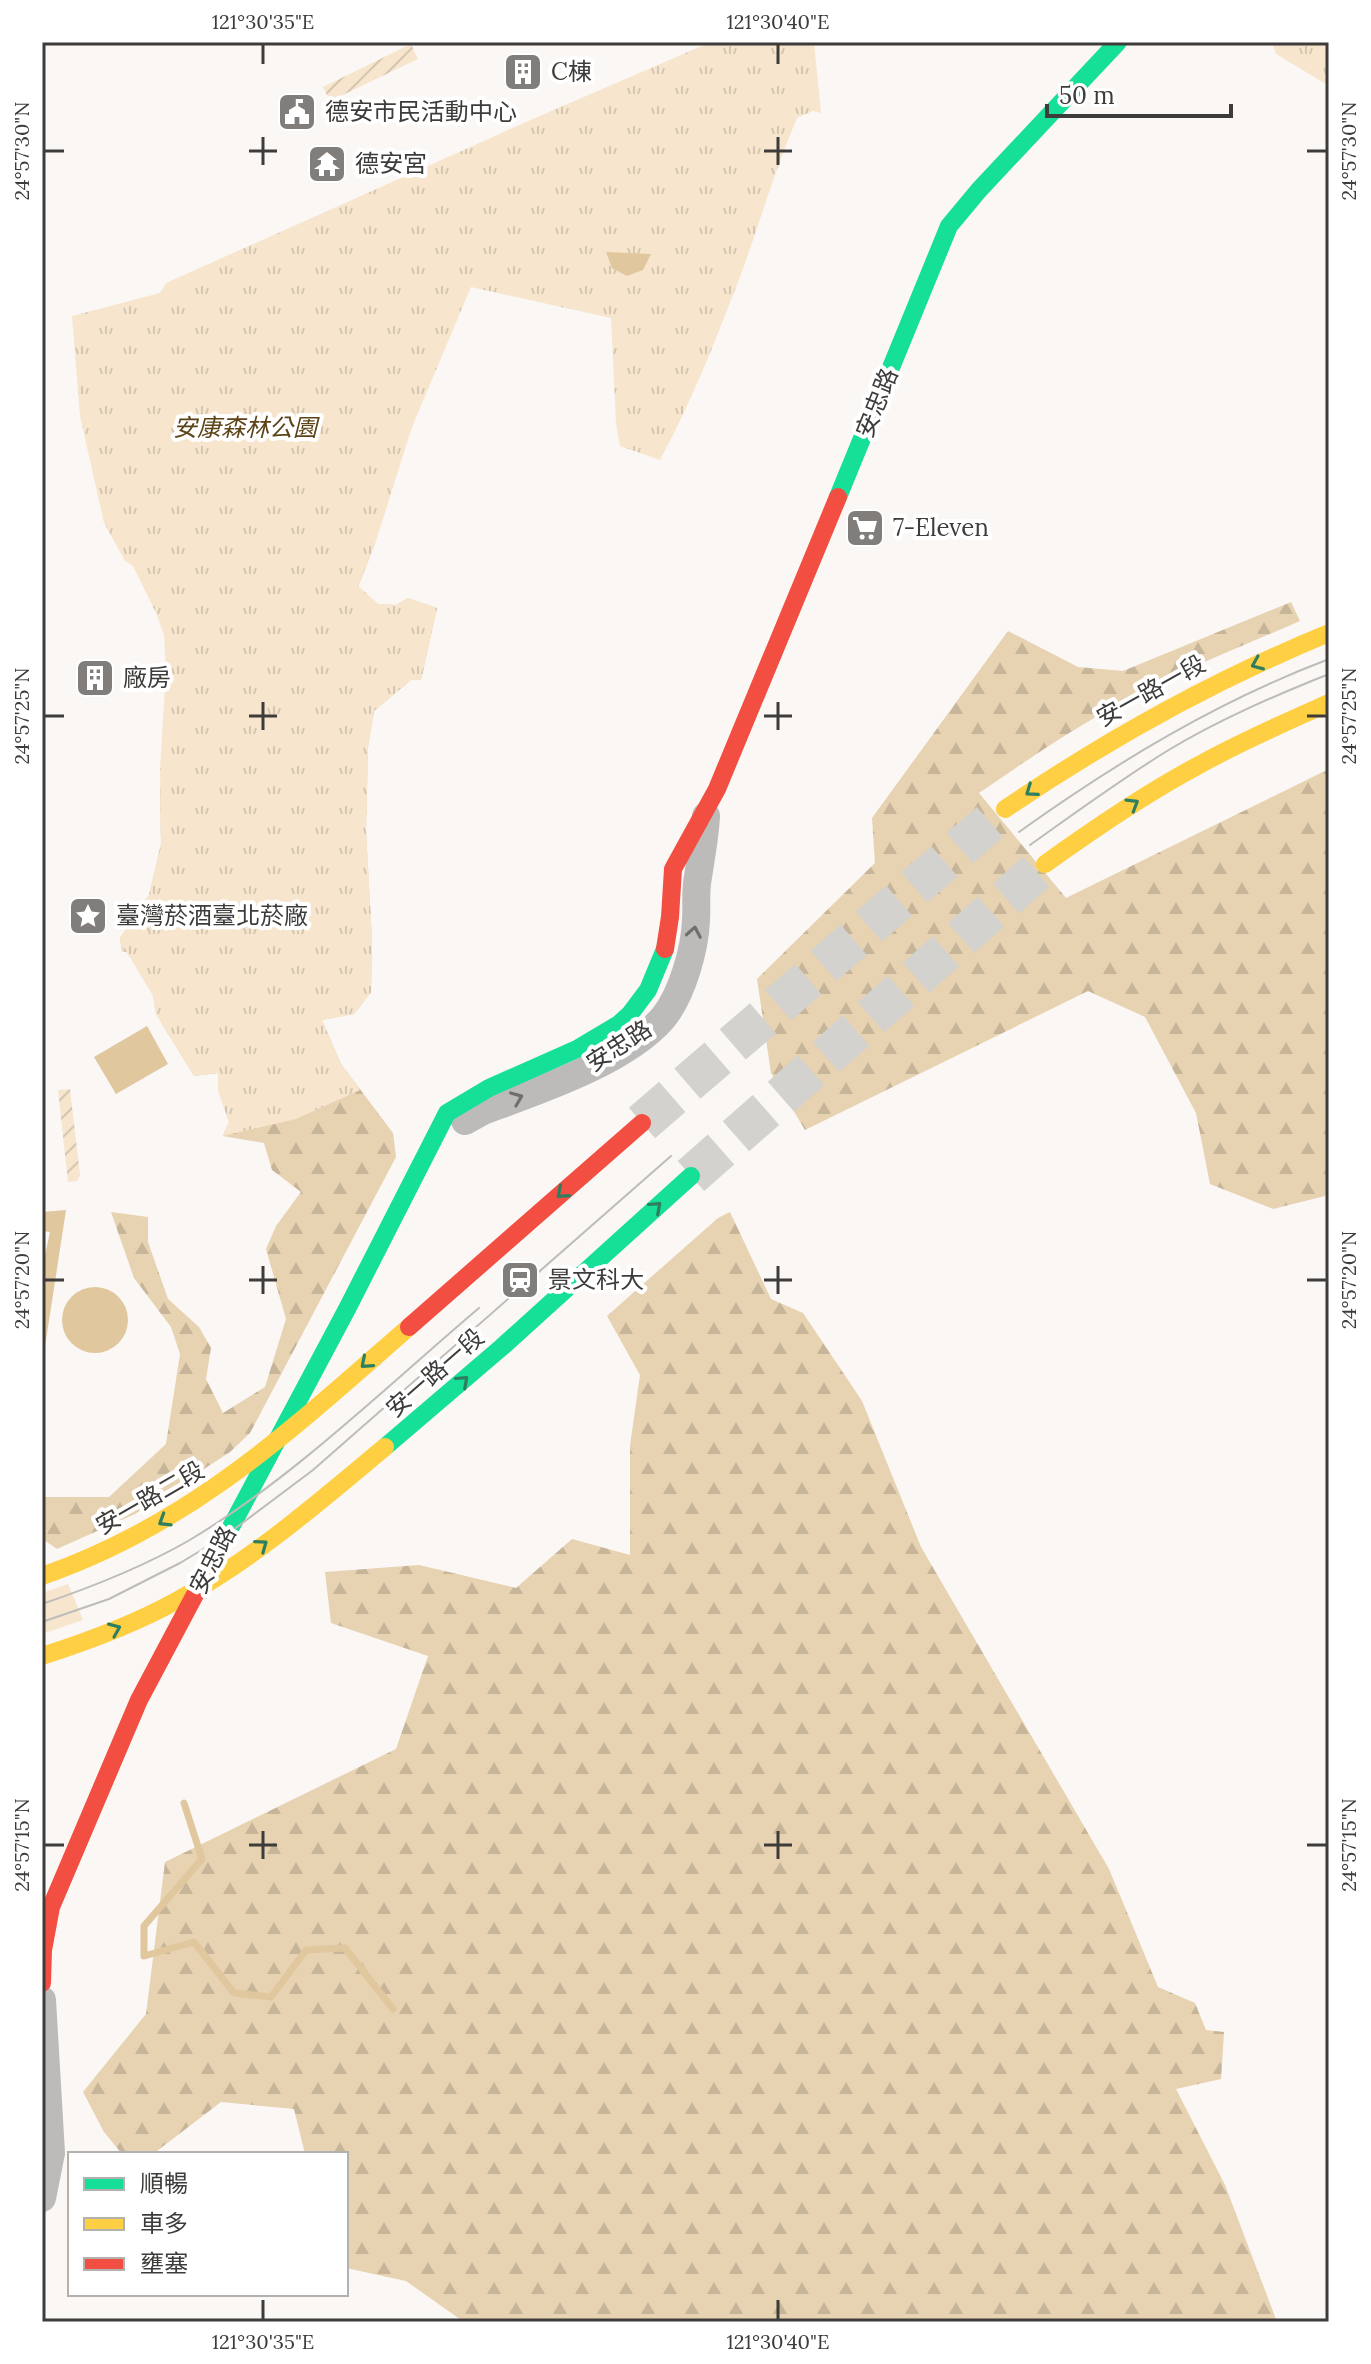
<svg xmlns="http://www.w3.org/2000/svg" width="1371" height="2364" viewBox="0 0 1371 2364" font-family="Lora,'Noto Sans TC',serif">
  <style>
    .grass { fill: #f7e6cd }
    .forest { fill: url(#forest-firs) }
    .park { fill: url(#park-tufts) }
    .garden { fill: url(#garden-furrows) }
    .water { fill: #e0c79e }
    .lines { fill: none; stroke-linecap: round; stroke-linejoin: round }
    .stream { stroke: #e0c79e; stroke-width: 7 }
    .secondary-tunnel { stroke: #d4d2cf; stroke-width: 40; stroke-dasharray: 40 20; stroke-linecap: butt }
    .street { stroke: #bdbbb9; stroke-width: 28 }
    .fast { stroke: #16e098; stroke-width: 18 }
    .slow { stroke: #ffcf43; stroke-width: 18 }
    .jam { stroke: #f24e42; stroke-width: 18 }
    .tram { stroke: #bdbcb9; stroke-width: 2 }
    .oneway { stroke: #2e7e60 }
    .oneway2 { stroke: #716f6d }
    .ticks { fill: none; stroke: #3e3c3a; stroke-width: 3 }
    .labels { text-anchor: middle; stroke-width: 8; stroke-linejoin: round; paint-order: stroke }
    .poi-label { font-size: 24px; fill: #3e3c3a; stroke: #fff; text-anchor: start }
    .street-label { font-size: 24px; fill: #3e3c3a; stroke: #fff }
    .park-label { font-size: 24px; font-style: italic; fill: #5d4418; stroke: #fff }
    .neatline { fill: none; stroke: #3e3c3a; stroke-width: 3 }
    .ticks-label { font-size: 20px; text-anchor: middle; fill: #3e3c3a }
  </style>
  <defs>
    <pattern id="forest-firs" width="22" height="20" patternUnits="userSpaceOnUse" patternTransform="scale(2)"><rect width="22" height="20" fill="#e7d2b1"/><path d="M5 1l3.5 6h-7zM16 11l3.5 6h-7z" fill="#c7b599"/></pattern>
    <pattern id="park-tufts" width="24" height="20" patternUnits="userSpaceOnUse" patternTransform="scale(2)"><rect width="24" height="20" fill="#f7e6cd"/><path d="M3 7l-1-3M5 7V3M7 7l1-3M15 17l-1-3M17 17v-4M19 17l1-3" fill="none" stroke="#d5c6b1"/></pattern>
    <pattern id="garden-furrows" width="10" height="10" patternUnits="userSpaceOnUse" patternTransform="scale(2)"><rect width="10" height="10" fill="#f7e6cd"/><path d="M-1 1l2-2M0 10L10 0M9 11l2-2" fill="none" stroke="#d5c6b1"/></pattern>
  </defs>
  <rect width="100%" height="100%" fill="#faf7f4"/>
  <!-- grass -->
  <path class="grass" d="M68,1584L83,1620L42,1634V1593Z"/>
  <!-- forest -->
  <g class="forest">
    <path d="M376,541L358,587L378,604L396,605L408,598L437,608L421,680H411L374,711L368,747L366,831L372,940L371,992L354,1014L322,1020L341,1064L393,1133L396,1157L250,1433L230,1452L135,1514L57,1549L44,1540L42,1536V1497H109L166,1444L180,1354L171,1327L134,1278L111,1212L148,1217V1242L168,1299L199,1327L211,1348L206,1379L223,1413L265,1387L286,1319L266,1249L276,1226L301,1192L272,1170L264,1143L223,1136L229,1122L218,1090V1073L194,1076L156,1014L153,995L127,952H122L120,938L149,895L161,844L160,788L295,706Z"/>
    <path d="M1291,602L1300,621C1245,645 1189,667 1136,695C1081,723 1030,758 979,793L1066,898L1329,769V1195L1273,1209L1210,1184L1196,1113L1145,1017L1088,991L805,1130L771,1073L757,979L875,863L872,818L1008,631L1078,667L1123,671Z"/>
    <path d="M730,1212L771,1299L803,1313L862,1401L921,1547L1109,1869L1158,1987L1195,2003L1206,2030L1224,2032L1221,2079L1176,2089L1225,2185L1277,2322H464L406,2281L346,2268V2154H305L294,2109L221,2102L153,2154H122L104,2132L83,2092L146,2014L165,1862L396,1749L428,1656L331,1623L325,1572L419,1565L516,1588L572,1539L630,1555V1446L640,1375L607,1316L718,1218Z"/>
  </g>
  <!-- park -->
  <g class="park">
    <path d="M704,42H814L821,113L813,111L797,118C776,167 761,218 743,269C718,334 693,399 660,460L620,446L616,423L611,318L471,287L412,427L376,541L358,586L378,604L396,605L408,598L437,608L421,680H411L374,711L368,747L366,831L372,940L371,992L354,1014L322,1020L341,1064L360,1090L296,1119L223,1136L229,1122L218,1090V1073L194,1076L156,1014L153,995L127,952H122L120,938L149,895L161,844L160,770L166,669L164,635L156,613L133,566L125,561L104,523L80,416L72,316L160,293L166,283L526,122L704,45Z"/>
    <path d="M1272,42H1329V86L1276,54Z"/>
  </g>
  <!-- garden -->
  <g class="garden">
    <path d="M411,44L418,59L330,101L323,87Z"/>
    <path d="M70,1089L80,1175L77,1181L68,1182L58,1090Z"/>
  </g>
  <!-- water -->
  <g class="water">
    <path d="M606,252L651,254L643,270L627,276L612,268Z"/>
    <path d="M147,1026L168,1064L116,1094L94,1057Z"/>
    <path d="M66,1210L44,1353L42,1364V1269L50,1232L42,1231V1212Z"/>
    <circle cx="95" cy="1320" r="33"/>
  </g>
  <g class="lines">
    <!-- stream -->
    <path class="stream" d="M184,1803L202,1859L144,1926V1956L194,1942L234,1993L271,1997L306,1950L345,1948L393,2009"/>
    <!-- secondary-tunnel -->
    <g class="secondary-tunnel">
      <path d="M642,1123L1005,809"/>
      <path d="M691,1176L1045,864"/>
    </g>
    <!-- street -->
    <g class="street">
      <path d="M465,1121L483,1111C537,1091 625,1062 663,1018C682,995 695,949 696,920C697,905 695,891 698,877C701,856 705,837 706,816"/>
      <path d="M42,2000L51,2153L42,2198"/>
    </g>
    <!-- fast -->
    <g class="fast">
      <path d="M838,497L949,226L979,190L1118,42"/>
      <path d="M385,1447L502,1347L691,1176"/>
      <path d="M216,1555L347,1309L447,1113L489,1088L577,1049L619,1024L630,1014L648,990L665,949"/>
    </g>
    <!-- slow -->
    <g class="slow">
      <path d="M1005,809C1108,739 1214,680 1329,633"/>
      <path d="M1045,864C1095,828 1146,793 1201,764C1242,741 1286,722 1329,703"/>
      <path d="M42,1576C192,1524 292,1429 409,1327"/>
      <path d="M42,1656C89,1641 135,1624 178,1600C254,1559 319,1502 385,1447"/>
    </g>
    <!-- jam -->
    <g class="jam">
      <path d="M665,949L670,917L673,869L717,789L838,497"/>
      <path d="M409,1327L642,1123"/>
      <path d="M42,1983L43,1950L51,1907L139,1700L216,1555"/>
    </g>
    <!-- tram -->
    <g class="tram">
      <path d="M1019,832C1117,762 1216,702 1329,659"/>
      <path d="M1030,845C1075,813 1120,780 1167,751C1218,720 1274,696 1329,674"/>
      <path d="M42,1604C92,1587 141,1568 188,1541C290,1481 388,1385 479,1308"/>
      <path d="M42,1622L109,1599L180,1563L225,1536L313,1470L671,1156"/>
    </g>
  </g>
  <!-- one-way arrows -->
  <defs><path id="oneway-chevron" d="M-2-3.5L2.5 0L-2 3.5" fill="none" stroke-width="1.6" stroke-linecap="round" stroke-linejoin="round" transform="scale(2)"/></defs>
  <g class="oneway">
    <use href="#oneway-chevron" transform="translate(1257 664) rotate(157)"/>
    <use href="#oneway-chevron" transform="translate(1031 791) rotate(145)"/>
    <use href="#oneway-chevron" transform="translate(1133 804) rotate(-31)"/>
    <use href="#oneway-chevron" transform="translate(562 1193) rotate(139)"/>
    <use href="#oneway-chevron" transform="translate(656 1207) rotate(-42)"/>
    <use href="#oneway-chevron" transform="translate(366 1363) rotate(139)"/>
    <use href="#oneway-chevron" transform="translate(463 1381) rotate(-42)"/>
    <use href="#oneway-chevron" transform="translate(164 1521) rotate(148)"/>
    <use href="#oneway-chevron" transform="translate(262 1545) rotate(-36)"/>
    <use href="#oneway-chevron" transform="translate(115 1629) rotate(-23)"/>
  </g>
  <g class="oneway2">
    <use href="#oneway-chevron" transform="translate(694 932) rotate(-80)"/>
    <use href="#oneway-chevron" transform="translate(517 1098) rotate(-22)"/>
  </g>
  <!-- ticks -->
  <path class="ticks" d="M263,44V64M778,44V64M263,137V165M778,137V165M44,151H64M249,151H277M764,151H792M1307,151H1327M263,702V730M778,702V730M44,716H64M249,716H277M764,716H792M1307,716H1327M263,1266V1294M778,1266V1294M44,1280H64M249,1280H277M764,1280H792M1307,1280H1327M263,1831V1859M778,1831V1859M44,1845H64M249,1845H277M764,1845H792M1307,1845H1327M263,2300V2320M778,2300V2320"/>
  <!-- icons -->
  <defs>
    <g id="building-square" transform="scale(2)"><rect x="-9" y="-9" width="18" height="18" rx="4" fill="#807d7b" stroke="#fff"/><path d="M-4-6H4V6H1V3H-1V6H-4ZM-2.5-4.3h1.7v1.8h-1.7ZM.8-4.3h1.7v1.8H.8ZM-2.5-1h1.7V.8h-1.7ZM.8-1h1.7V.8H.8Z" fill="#fff"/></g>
    <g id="civic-square" transform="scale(2)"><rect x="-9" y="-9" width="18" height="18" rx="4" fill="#807d7b" stroke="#fff"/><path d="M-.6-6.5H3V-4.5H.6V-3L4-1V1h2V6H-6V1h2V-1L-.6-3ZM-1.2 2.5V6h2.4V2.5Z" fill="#fff"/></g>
    <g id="temple-square" transform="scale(2)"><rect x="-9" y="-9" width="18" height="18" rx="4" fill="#807d7b" stroke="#fff"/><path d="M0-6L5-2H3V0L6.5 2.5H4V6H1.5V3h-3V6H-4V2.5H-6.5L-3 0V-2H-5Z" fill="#fff"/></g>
    <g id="supermarket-square" transform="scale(2)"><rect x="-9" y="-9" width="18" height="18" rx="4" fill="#807d7b" stroke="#fff"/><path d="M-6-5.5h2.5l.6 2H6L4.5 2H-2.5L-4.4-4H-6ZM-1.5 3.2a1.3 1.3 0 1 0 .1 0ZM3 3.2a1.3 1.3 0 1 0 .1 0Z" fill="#fff"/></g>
    <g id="sight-square" transform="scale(2)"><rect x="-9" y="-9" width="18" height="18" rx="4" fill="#807d7b" stroke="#fff"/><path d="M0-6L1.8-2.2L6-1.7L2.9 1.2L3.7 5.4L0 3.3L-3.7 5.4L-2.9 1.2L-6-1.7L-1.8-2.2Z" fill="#fff"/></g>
    <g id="station-square" transform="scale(2)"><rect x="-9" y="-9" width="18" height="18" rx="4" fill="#807d7b" stroke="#fff"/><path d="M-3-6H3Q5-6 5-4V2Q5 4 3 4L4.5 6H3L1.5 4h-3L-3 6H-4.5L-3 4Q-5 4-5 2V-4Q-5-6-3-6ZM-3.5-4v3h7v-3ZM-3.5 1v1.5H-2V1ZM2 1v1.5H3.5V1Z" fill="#fff"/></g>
  </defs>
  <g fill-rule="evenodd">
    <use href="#building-square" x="523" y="72"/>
    <use href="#civic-square" x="297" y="112"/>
    <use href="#temple-square" x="327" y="164"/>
    <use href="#supermarket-square" x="865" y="528"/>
    <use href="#building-square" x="95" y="678"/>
    <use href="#sight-square" x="88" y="916"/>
    <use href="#station-square" x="520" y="1280"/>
  </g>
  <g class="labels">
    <!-- poi labels -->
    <g class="poi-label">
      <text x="551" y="80">C棟</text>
      <text x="325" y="120">德安市民活動中心</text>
      <text x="355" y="172">德安宮</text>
      <text x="893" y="536">7-Eleven</text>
      <text x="123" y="686">廠房</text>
      <text x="116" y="924">臺灣菸酒臺北菸廠</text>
      <text x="548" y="1288">景文科大</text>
    </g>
    <!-- street labels -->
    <g class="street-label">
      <text transform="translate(877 403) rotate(-68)" y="8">安忠路</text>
      <text transform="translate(1151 691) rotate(-29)" y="8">安一路一段</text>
      <text transform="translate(619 1046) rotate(-33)" y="8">安忠路</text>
      <text transform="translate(435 1373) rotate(-41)" y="8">安一路一段</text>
      <text transform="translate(150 1498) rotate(-30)" y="8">安一路二段</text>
      <text transform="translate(213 1560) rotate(-63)" y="8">安忠路</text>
    </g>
    <!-- park labels -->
    <g class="park-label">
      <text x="245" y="436">安康森林公園</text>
    </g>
  </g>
  <!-- border -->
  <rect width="1371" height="2364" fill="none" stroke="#ffffff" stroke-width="88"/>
  <!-- legend -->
  <rect x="68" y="2152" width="280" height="144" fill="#ffffff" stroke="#b2b1b0" stroke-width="2"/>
  <rect x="84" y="2178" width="40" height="12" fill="#16e098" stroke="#b2b1b0" stroke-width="2"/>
  <text x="140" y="2192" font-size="24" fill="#3e3c3a">順暢</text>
  <rect x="84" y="2218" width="40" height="12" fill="#ffcf43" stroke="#b2b1b0" stroke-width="2"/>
  <text x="140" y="2232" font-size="24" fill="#3e3c3a">車多</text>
  <rect x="84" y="2258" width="40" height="12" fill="#f24e42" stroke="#b2b1b0" stroke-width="2"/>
  <text x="140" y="2272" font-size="24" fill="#3e3c3a">壅塞</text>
  <!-- scale -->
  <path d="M1047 104v12h184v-12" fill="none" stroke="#3e3c3a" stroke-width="4"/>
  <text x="1059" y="104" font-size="24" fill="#3e3c3a" stroke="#ffffff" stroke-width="6" paint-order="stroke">50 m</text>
  <rect x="44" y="44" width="1283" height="2276" class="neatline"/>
  <g class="ticks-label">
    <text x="263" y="29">121°30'35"E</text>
    <text x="778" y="29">121°30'40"E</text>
    <text transform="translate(22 151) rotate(-90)" y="7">24°57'30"N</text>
    <text transform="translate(1349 151) rotate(-90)" y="7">24°57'30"N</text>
    <text transform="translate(22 716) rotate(-90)" y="7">24°57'25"N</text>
    <text transform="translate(1349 716) rotate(-90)" y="7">24°57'25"N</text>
    <text transform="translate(22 1280) rotate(-90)" y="7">24°57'20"N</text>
    <text transform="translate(1349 1280) rotate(-90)" y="7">24°57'20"N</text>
    <text transform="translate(22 1845) rotate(-90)" y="7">24°57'15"N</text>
    <text transform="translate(1349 1845) rotate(-90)" y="7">24°57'15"N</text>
    <text x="263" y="2349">121°30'35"E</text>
    <text x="778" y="2349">121°30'40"E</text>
  </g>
</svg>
